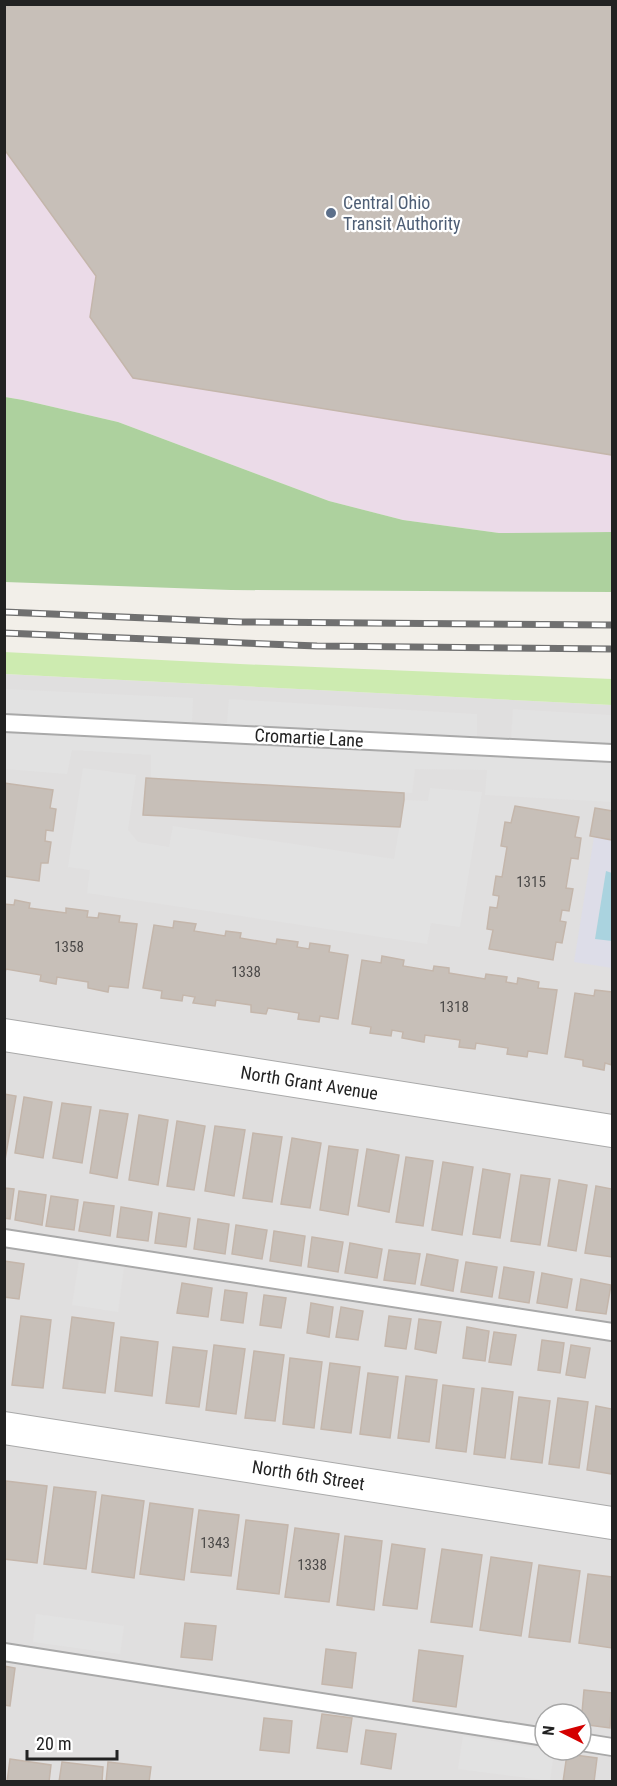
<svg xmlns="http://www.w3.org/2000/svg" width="617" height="1786" viewBox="0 0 617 1786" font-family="'Roboto Condensed',sans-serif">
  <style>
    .residential { fill: #e0dfdf; fill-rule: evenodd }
    .industrial { fill: #ebdbe8 }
    .grass { fill: #cdebb0 }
    .forest { fill: #add19e }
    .parking { fill: #e2e2e2 }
    .plaza { fill: #dddde8 }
    .water { fill: #aad3df }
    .building { fill: #c7bfb8; stroke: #c4b6ab; stroke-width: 1.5 }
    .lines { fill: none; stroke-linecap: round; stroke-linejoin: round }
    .service-casing { stroke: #a9a9a9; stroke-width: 20 }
    .minor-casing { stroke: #a9a9a9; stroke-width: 34 }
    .service { stroke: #fff; stroke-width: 16 }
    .minor { stroke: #fff; stroke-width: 32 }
    .rail-casing { stroke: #707070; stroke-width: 7 }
    .rail { stroke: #fff; stroke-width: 4.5; stroke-dasharray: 14; stroke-linecap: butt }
    .service-dot { fill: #5c6f8a; stroke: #fff; stroke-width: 2 }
    .labels { text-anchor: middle; stroke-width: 4.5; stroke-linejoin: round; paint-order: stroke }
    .number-label { font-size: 15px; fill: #4b4948 }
    .service-label { font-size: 18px; fill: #4e5e75; stroke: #fff; text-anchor: start }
    .street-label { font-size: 18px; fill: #222; stroke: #fff }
  </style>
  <rect width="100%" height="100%" fill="#f2efe9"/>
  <!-- residential -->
  <path class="residential" d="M4,674L612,705V1781H5ZM545,1714H581V1750H545Z"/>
  <!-- industrial -->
  <path class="industrial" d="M5,5H612V532L499,533L403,520L329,501L118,422L23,400L5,397Z"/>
  <!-- grass -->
  <path class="grass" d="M4,652L240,664L612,679V705L5,674Z"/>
  <!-- forest -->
  <path class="forest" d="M5,397L23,400L118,422L329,501L403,520L499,533L612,532V592L231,590L5,582Z"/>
  <!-- parking -->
  <g class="parking">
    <path d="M5,689L193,698L192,722L227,723L229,699L477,714V737L511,740L513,709L612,715V802L485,795L487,770L415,769L412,793L151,778V755L72,750L67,774L5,769Z"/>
    <path d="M83,768L136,775L128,830L138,842L169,847L173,826L394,859L404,800L428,801L430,788L482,792L460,927L431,923L427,944L87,893L90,870L68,867Z"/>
    <path d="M79,1261L124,1267L118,1312L72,1305Z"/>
    <path d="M36,1614L124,1626L120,1654L33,1642Z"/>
    <path d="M463,1736L554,1751L550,1781L458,1769Z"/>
  </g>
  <!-- plaza -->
  <path class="plaza" d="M594,837L612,840V873L606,872L595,938L612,941V968L574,962Z"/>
  <!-- water -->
  <path class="water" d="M606,871L612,873V941L595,939Z"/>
  <!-- building -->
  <g class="building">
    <path d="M4,4H612V455L133,378L90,317L96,276L4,149Z"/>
    <path d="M146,778L404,793V800L400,827L143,815Z"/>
    <path d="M4,783L53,790L50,808L56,809L53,831L46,830L45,841L51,842L48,863H41L39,881L4,876Z"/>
    <path d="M515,806L579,817L575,837L581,838L578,859L571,858L566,888L573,889L569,911L562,910L560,921L566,922L562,943L556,942L553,960L489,949L493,930L487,929L490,907L497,908L499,896L493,895L496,876L502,877L507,847L501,846L505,822L511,823Z"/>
    <path d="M595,808L612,811V840L590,836Z"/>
    <path d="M15,900L30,903L29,908L66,913V908L88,911L87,917L98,918L99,913L120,916L119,922L137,924L128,988L109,986L108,992L88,988V982L57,977L56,984L40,981L41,975L6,969L4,976V904L14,905Z"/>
    <path d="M174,921L196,924L194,931L225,936L226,931L241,933L240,938L276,944L277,939L298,942L297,947L309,949L310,943L330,946L329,952L348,955L338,1019L320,1016L319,1022L298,1019L299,1013L268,1008L266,1014L251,1012V1005L216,1000L215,1006L193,1003L195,997L183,995L182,1001L161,998L162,991L143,988L154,925L173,928Z"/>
    <path d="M382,956L404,960L403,966L433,971L434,966L449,968V973L485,979L486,974L507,977L506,982L517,984L518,978L539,982L538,988L557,990L547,1054L528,1051L527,1057L507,1054L508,1048L476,1043L475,1049L459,1047L460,1040L425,1035L424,1042L402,1038L403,1032L392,1030L391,1036L370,1033L371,1027L352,1024L362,960L381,963Z"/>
    <path d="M595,990L612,992V1065L605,1063L604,1070L583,1066V1060L565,1057L575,993L594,996Z"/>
    <path d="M4,1094L16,1096L5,1160L4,1159Z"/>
    <path d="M24,1097L52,1102L43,1158L15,1153Z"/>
    <path d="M62,1103L91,1107L82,1163L53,1158Z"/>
    <path d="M100,1110L128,1114L117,1178L90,1173Z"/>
    <path d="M139,1115L168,1120L158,1185L129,1180Z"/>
    <path d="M177,1121L205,1126L194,1190L167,1186Z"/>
    <path d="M215,1126L245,1130L234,1196L205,1191Z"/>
    <path d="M253,1133L282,1137L272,1202L243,1198Z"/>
    <path d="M292,1138L321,1143L310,1208L281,1204Z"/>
    <path d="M329,1146L358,1150L348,1215L320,1210Z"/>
    <path d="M367,1149L399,1155L389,1212L358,1206Z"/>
    <path d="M406,1157L433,1161L423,1226L396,1222Z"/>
    <path d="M443,1162L473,1167L462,1235L432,1230Z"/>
    <path d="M483,1169L510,1174L500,1238L473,1234Z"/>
    <path d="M521,1175L550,1179L540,1245L511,1241Z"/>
    <path d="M559,1180L587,1185L576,1251L548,1246Z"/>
    <path d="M596,1186L612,1189V1257L585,1253Z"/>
    <path d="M4,1188L14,1189L10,1219L4,1218Z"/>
    <path d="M19,1191L46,1195L42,1225L15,1220Z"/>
    <path d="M51,1196L78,1200L74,1230L46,1226Z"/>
    <path d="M84,1202L114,1206L110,1236L79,1231Z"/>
    <path d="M121,1207L152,1212L148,1241L117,1237Z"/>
    <path d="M159,1213L190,1218L186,1247L155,1243Z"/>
    <path d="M198,1219L229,1224L225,1254L194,1249Z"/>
    <path d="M236,1225L267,1230L262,1259L232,1254Z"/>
    <path d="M274,1231L305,1236L301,1266L270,1261Z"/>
    <path d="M312,1237L343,1242L338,1272L308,1267Z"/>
    <path d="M350,1243L382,1249L377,1278L345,1273Z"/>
    <path d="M389,1250L420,1254L415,1284L384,1280Z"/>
    <path d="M427,1254L458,1260L453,1291L421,1285Z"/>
    <path d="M4,1261L24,1264L19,1299L4,1297Z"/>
    <path d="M466,1262L497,1267L492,1297L461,1292Z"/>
    <path d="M504,1267L534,1272L529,1303L499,1298Z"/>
    <path d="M542,1273L572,1279L567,1308L537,1303Z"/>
    <path d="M581,1279L611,1285L606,1314L576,1310Z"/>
    <path d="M182,1283L212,1288L208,1317L177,1313Z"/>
    <path d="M225,1290L247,1293L243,1323L221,1320Z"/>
    <path d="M264,1295L286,1298L281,1328L260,1325Z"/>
    <path d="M311,1303L333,1307L329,1337L307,1333Z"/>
    <path d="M341,1307L363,1311L358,1340L336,1337Z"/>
    <path d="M21,1316L51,1320L43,1388L12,1385Z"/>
    <path d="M389,1316L411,1319L406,1349L385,1346Z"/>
    <path d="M72,1317L114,1323L105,1393L63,1388Z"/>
    <path d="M419,1319L441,1322L436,1353L415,1349Z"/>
    <path d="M467,1327L489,1331L485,1361L463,1358Z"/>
    <path d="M494,1332L516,1335L511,1365L489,1362Z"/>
    <path d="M121,1337L158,1342L152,1396L115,1391Z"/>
    <path d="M542,1340L564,1343L560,1373L538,1370Z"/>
    <path d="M214,1345L245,1349L236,1414L206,1410Z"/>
    <path d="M571,1345L590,1348L585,1378L566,1375Z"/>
    <path d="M173,1347L207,1351L199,1407L166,1403Z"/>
    <path d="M254,1351L284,1355L275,1421L245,1418Z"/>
    <path d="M290,1358L322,1362L314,1428L283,1424Z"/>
    <path d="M330,1363L360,1367L351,1433L321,1429Z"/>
    <path d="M368,1373L398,1377L390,1438L360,1434Z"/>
    <path d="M406,1376L437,1380L429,1442L398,1438Z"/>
    <path d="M443,1385L474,1389L466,1452L436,1448Z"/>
    <path d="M482,1388L513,1392L505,1458L474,1454Z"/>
    <path d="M519,1397L550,1401L542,1463L511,1459Z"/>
    <path d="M558,1398L588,1402L579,1468L549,1464Z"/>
    <path d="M596,1406L612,1409V1474L587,1470Z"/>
    <path d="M6,1481L47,1486L37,1563L4,1559Z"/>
    <path d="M54,1487L96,1492L86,1569L44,1564Z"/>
    <path d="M102,1495L144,1501L134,1578L92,1572Z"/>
    <path d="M150,1503L193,1509L184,1580L140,1574Z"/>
    <path d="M199,1510L239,1515L231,1576L191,1572Z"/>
    <path d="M246,1520L288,1525L279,1594L237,1589Z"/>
    <path d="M295,1528L339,1534L329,1602L285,1597Z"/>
    <path d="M345,1536L382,1541L374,1610L337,1605Z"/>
    <path d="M392,1544L425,1549L417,1609L383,1605Z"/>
    <path d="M442,1549L482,1555L472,1627L431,1622Z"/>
    <path d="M491,1557L532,1563L521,1636L480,1630Z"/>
    <path d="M539,1565L580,1571L570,1642L529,1637Z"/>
    <path d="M588,1574L612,1577V1648L579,1643Z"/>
    <path d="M185,1623L216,1626L212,1660L181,1657Z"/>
    <path d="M326,1649L356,1653L352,1688L322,1684Z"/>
    <path d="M419,1650L463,1656L456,1707L413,1701Z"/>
    <path d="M4,1666L15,1668L10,1706L4,1705Z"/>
    <path d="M584,1690L612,1693L610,1728L581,1724Z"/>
    <path d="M322,1714L352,1718L347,1752L317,1748Z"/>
    <path d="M264,1718L292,1721L289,1753L260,1750Z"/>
    <path d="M366,1730L396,1734L391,1769L361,1764Z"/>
    <path d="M567,1754L597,1758L594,1782H563Z"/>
    <path d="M10,1759L51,1765L49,1782H7Z"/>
    <path d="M62,1762L103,1767L102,1782H59Z"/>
    <path d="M108,1762L151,1767L149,1782H106Z"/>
  </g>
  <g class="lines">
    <!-- service casing -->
    <g class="service-casing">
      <g id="service">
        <path d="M4,723L612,753"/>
        <path d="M4,1238L612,1332"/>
        <path d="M4,1652L545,1737"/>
        <path d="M581,1742L612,1747"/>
      </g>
    </g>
    <!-- minor casing -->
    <g class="minor-casing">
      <g id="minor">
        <path id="s1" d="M4,1035L612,1131"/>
        <path id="s2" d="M4,1428L612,1523"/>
      </g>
    </g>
    <!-- service -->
    <use href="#service" class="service"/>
    <!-- minor -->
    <use href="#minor" class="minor"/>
    <!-- rail casing -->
    <g class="rail-casing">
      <g id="rail">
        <path d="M4,612L242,622L612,625"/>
        <path d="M4,633L317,646L612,649"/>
      </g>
    </g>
    <!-- rail -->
    <use href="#rail" class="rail"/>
  </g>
  <!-- markers -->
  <circle class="service-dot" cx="331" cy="213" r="6"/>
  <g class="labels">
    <!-- number labels -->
    <g class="number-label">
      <text x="531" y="887">1315</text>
      <text x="69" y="952">1358</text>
      <text x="246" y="977">1338</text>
      <text x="454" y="1012">1318</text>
      <text x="215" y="1548">1343</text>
      <text x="312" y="1570">1338</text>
    </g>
    <!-- service labels -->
    <g class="service-label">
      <text x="343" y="209">Central Ohio<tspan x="343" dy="21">Transit Authority</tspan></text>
    </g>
    <!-- street labels -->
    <g class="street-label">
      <text transform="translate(309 738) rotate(3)" y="6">Cromartie Lane</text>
      <text dy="6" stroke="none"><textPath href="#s1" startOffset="309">North Grant Avenue</textPath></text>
      <text dy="6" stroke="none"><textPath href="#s2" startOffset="308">North 6th Street</textPath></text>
    </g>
  </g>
  <!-- border -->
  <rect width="617" height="1786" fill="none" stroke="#222222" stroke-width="12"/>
  <!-- north arrow -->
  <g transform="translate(563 1732) rotate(276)"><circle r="28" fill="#ffffff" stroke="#a7a7a7" stroke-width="1.5"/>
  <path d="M0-4.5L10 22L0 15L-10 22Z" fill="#d40000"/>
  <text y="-9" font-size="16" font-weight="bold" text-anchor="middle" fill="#222222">N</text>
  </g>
  <!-- scale -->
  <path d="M27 1750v9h90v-9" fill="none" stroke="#222222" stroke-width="3"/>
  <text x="36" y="1750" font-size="18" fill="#222222" stroke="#ffffff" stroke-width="4.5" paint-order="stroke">20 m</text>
</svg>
